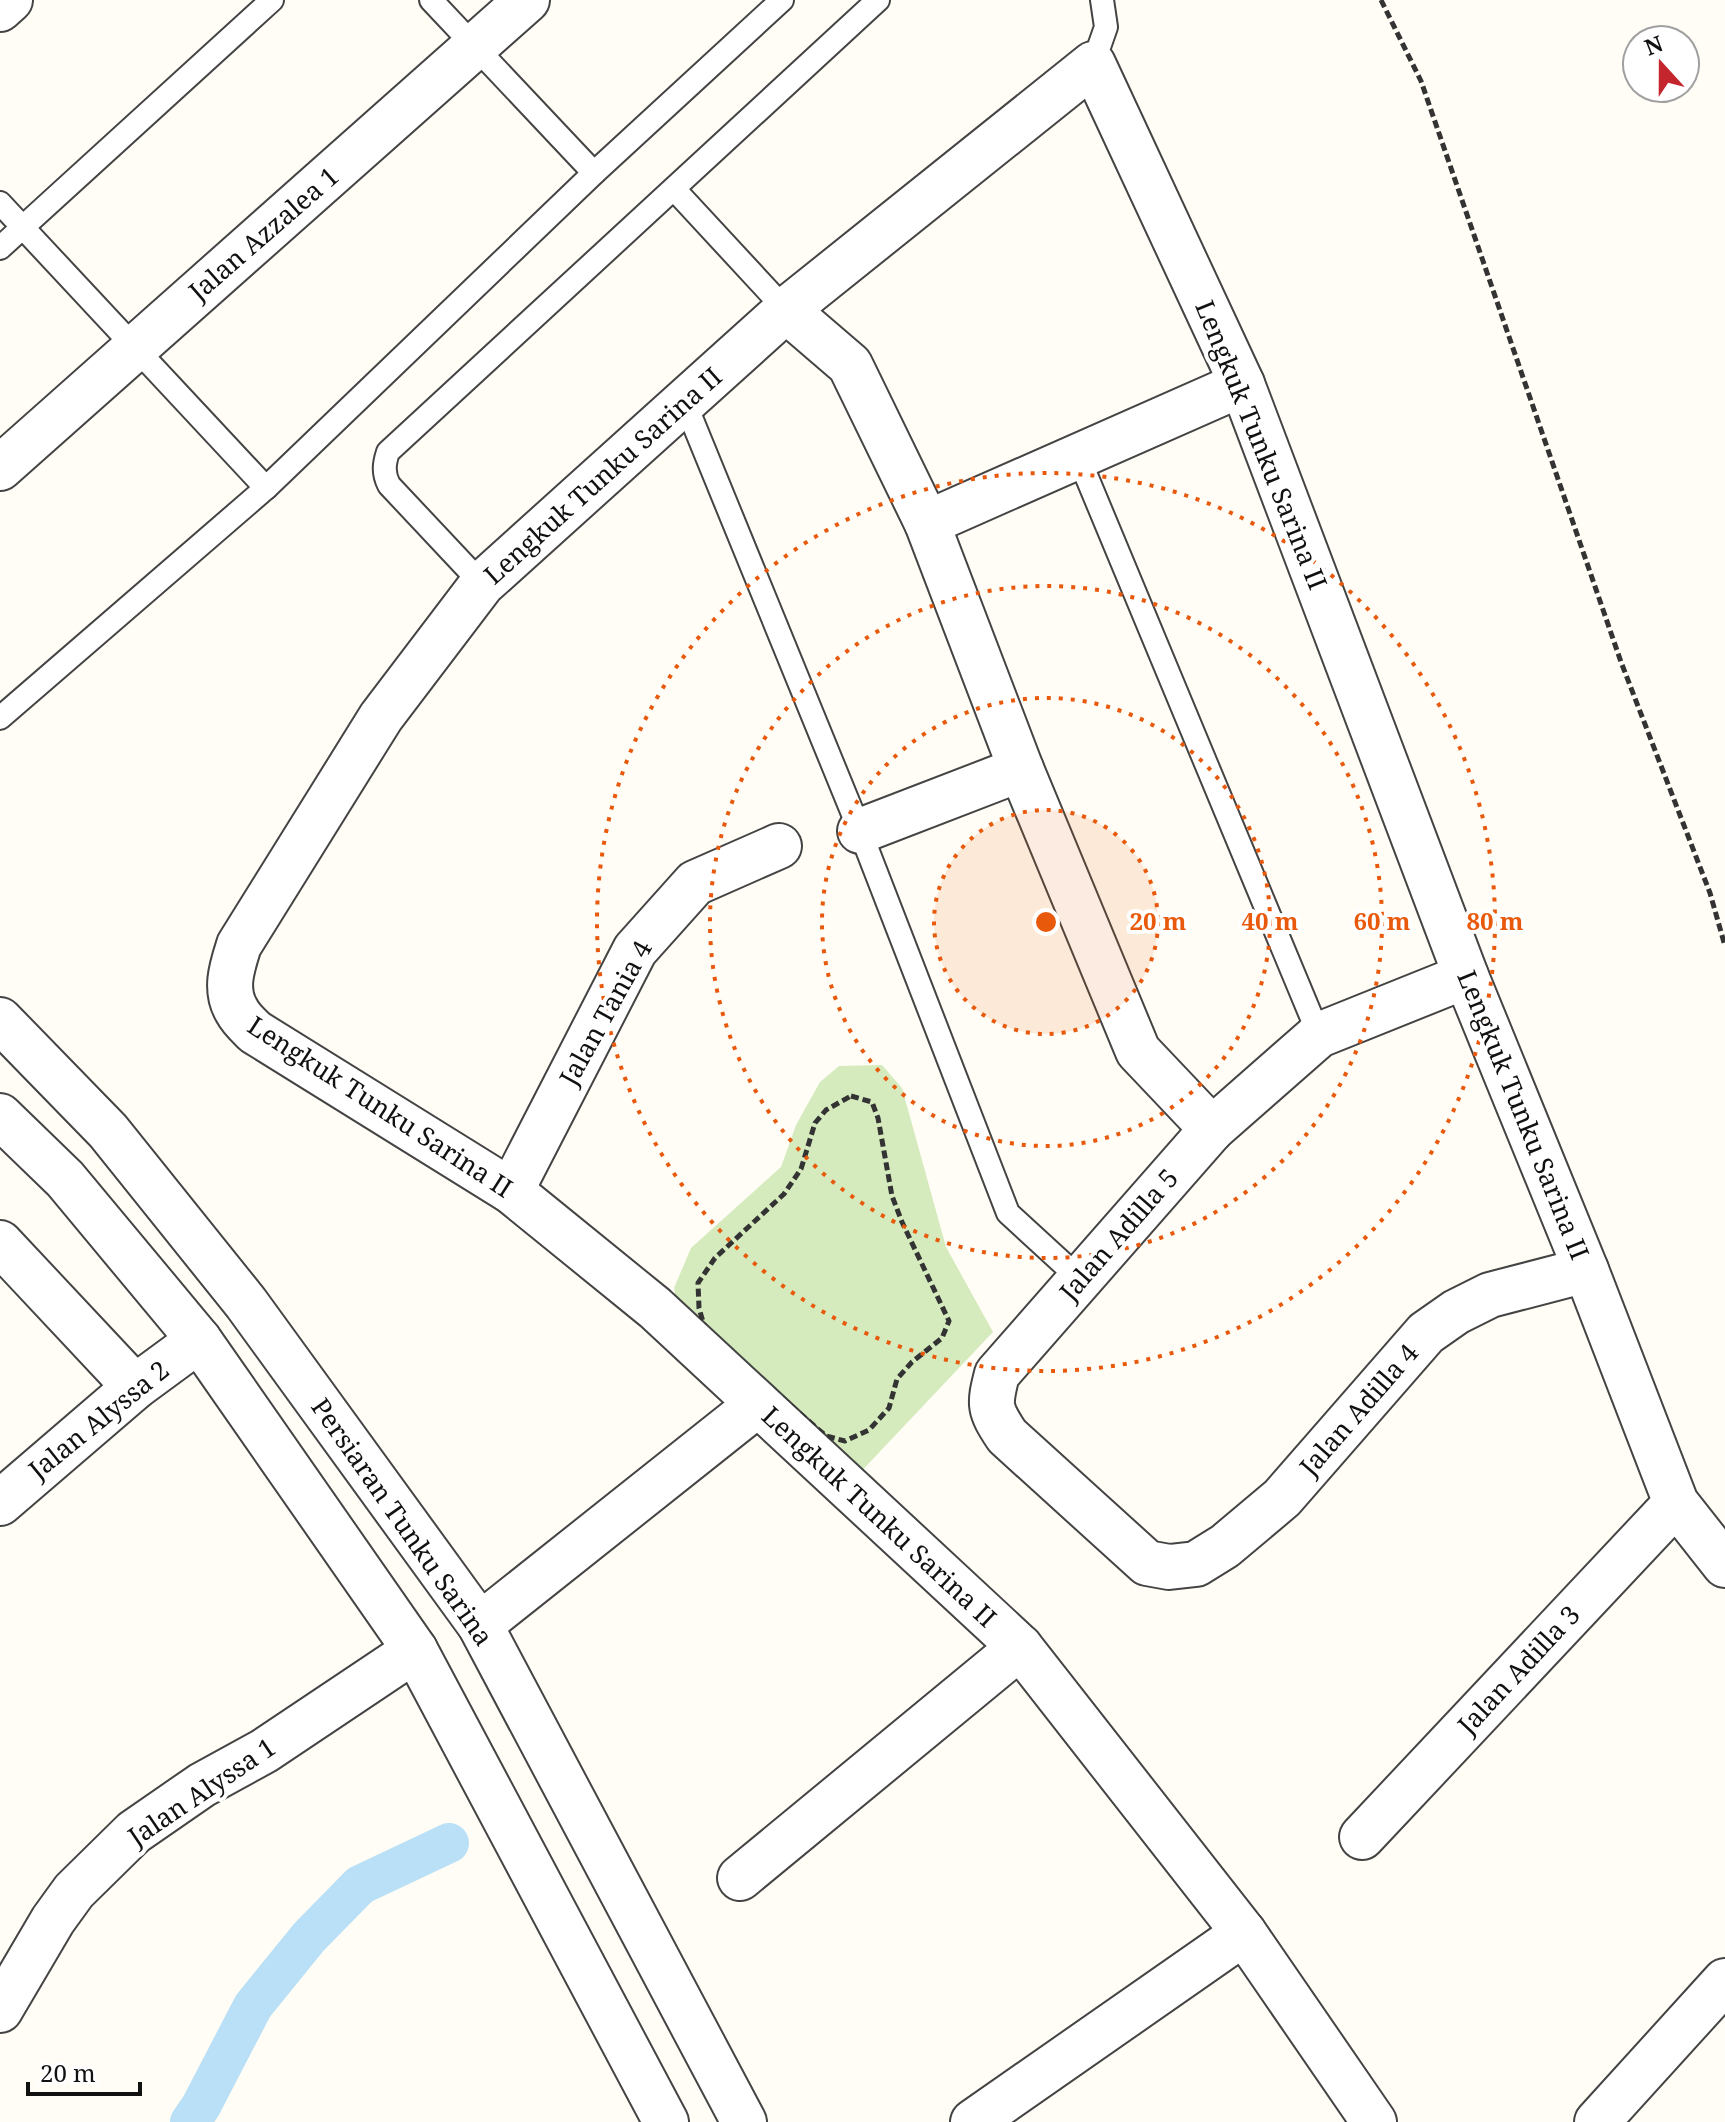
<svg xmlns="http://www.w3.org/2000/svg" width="1725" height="2122" viewBox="0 0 1725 2122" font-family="'Noto Serif',serif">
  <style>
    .park { fill: #d5ebbd }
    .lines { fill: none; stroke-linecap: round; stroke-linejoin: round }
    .canal { stroke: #b9e0f7; stroke-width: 40 }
    .service-casing { stroke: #444; stroke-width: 26 }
    .minor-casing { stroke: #444; stroke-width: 48 }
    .tertiary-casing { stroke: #444; stroke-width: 48 }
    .path { stroke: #333; stroke-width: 5; stroke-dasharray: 8 4; stroke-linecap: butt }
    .service { stroke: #fff; stroke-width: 22 }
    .minor { stroke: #fff; stroke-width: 44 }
    .tertiary { stroke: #fff; stroke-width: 44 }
    .ring { fill: none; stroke: #e8590c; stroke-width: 4; stroke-dasharray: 4 8 }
    .labels { text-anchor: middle; stroke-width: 8; stroke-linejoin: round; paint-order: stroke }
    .street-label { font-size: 26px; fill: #111; stroke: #fff }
    .centre { fill: #e8590c; stroke: #fff; stroke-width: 4 }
    .ring-label { font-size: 24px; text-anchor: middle; font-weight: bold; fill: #e8590c; stroke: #fff; stroke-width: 8; stroke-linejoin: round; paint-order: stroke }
  </style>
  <rect width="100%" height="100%" fill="#fffdf5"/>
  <!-- park -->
  <path class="park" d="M882,1065L902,1088L946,1247L993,1332L854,1479L680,1318L674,1288L691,1248L781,1167L796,1125L820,1082L839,1066Z"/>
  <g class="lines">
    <!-- canal -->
    <path class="canal" d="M190,2122L201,2106L253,2006L309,1937L360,1885L449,1843"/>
    <!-- service casing -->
    <g class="service-casing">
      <g id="service">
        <path d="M431,0L594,173"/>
        <path d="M1093,64L1106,27L1102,0"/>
        <path d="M674,189L786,310"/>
        <path d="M0,203L266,488"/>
        <path d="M0,248L272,0"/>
        <path d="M685,403L860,831L1008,1213L1080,1279"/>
        <path d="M1078,456L1319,1035"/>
        <path d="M482,584L389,485C383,473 384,464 388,452L878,0"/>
        <path d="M0,718L266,488L594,173L782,0"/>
      </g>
    </g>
    <!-- minor casing -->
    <g class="minor-casing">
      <g id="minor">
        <path d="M0,9L10,0"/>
        <path d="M786,310L850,365L927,523L1021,769L1138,1051L1212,1129"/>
        <path d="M0,468L527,0"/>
        <path d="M927,523L1242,384"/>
        <path d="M860,831L1021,769"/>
        <path d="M1466,976L1319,1035L1212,1129L997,1374C989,1405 989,1409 1007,1436L1147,1563L1169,1567L1196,1564L1225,1546L1282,1498L1426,1333L1456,1312L1490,1295L1586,1270"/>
        <path d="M511,1191L635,950L695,883L779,846"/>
        <path d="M0,1243L135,1387"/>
        <path d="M0,1503L135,1387L199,1340"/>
        <path d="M480,1625L758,1404"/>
        <path d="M1362,1837L1676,1503"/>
        <path d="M740,1878L1020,1647"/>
        <path d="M0,2010L53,1920L74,1891L134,1832L202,1785L264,1751L415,1650"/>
        <path d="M973,2122L1244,1933"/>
        <path d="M1374,2122L1244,1933L1020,1647L655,1308L511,1191L255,1032C249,1026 241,1019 237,1011C224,990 232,967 239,945L381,717L482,584L786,310L1093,64L1242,384L1466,976L1586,1270L1676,1503L1725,1565"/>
        <path d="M1597,2122L1725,1981"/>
      </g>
    </g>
    <!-- tertiary casing -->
    <g class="tertiary-casing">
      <g id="tertiary">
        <path d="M0,1020L108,1131L246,1303L480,1625L744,2122"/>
        <path d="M0,1116L65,1179L199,1340L415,1650L666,2122"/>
      </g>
    </g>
    <!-- path -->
    <g class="path">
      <path d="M1381,0L1421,81L1621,662L1710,893L1725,946"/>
      <path d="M851,1096L872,1102L878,1118L892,1196L902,1222L949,1321L942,1338L912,1362L897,1379L889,1408L869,1430L845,1441L826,1436L713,1339L705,1329L699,1308L698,1283L715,1258L784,1194L801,1169L815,1123L826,1110Z"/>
    </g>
    <!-- service -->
    <use href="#service" class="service"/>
    <!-- minor -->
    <use href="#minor" class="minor"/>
    <!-- tertiary -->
    <use href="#tertiary" class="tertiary"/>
  </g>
  <!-- distance rings -->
  <circle cx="1046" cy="922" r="112" fill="#e8590c" fill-opacity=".12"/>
  <g class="ring">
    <circle cx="1046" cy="922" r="112"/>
    <circle cx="1046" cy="922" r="224"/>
    <circle cx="1046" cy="922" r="336"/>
    <circle cx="1046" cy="922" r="449"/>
  </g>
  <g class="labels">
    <!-- street labels -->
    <g class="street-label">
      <text transform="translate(264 234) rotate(-41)" y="9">Jalan Azzalea 1</text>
      <text transform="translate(1261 445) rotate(68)" y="9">Lengkuk Tunku Sarina II</text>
      <text transform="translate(603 476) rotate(-42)" y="9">Lengkuk Tunku Sarina II</text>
      <text transform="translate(606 1013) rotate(-61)" y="9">Jalan Tania 4</text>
      <text transform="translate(380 1107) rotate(33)" y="9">Lengkuk Tunku Sarina II</text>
      <text transform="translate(1523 1115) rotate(68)" y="9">Lengkuk Tunku Sarina II</text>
      <text transform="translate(1119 1235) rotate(-49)" y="9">Jalan Adilla 5</text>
      <text transform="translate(1359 1410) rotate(-49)" y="9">Jalan Adilla 4</text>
      <text transform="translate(99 1420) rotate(-39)" y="9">Jalan Alyssa 2</text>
      <text transform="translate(879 1517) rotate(43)" y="9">Lengkuk Tunku Sarina II</text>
      <text transform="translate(402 1522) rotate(55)" y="9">Persiaran Tunku Sarina</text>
      <text transform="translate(1519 1670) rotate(-47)" y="9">Jalan Adilla 3</text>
      <text transform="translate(202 1792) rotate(-34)" y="9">Jalan Alyssa 1</text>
    </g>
  </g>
  <circle cx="1046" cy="922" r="12" class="centre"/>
  <g class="ring-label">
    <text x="1158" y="930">20 m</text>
    <text x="1270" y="930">40 m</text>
    <text x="1382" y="930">60 m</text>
    <text x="1495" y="930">80 m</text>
  </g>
  <!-- north arrow -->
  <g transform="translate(1661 64) rotate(339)"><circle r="38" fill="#ffffff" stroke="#a0a0a0" stroke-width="2"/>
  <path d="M0-6L14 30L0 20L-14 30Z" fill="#c4262e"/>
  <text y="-12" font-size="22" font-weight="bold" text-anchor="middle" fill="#111111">N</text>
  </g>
  <!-- scale -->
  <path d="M28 2082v12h112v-12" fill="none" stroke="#111111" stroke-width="4"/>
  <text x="40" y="2082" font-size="24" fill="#111111" stroke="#ffffff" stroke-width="6" paint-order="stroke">20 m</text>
</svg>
